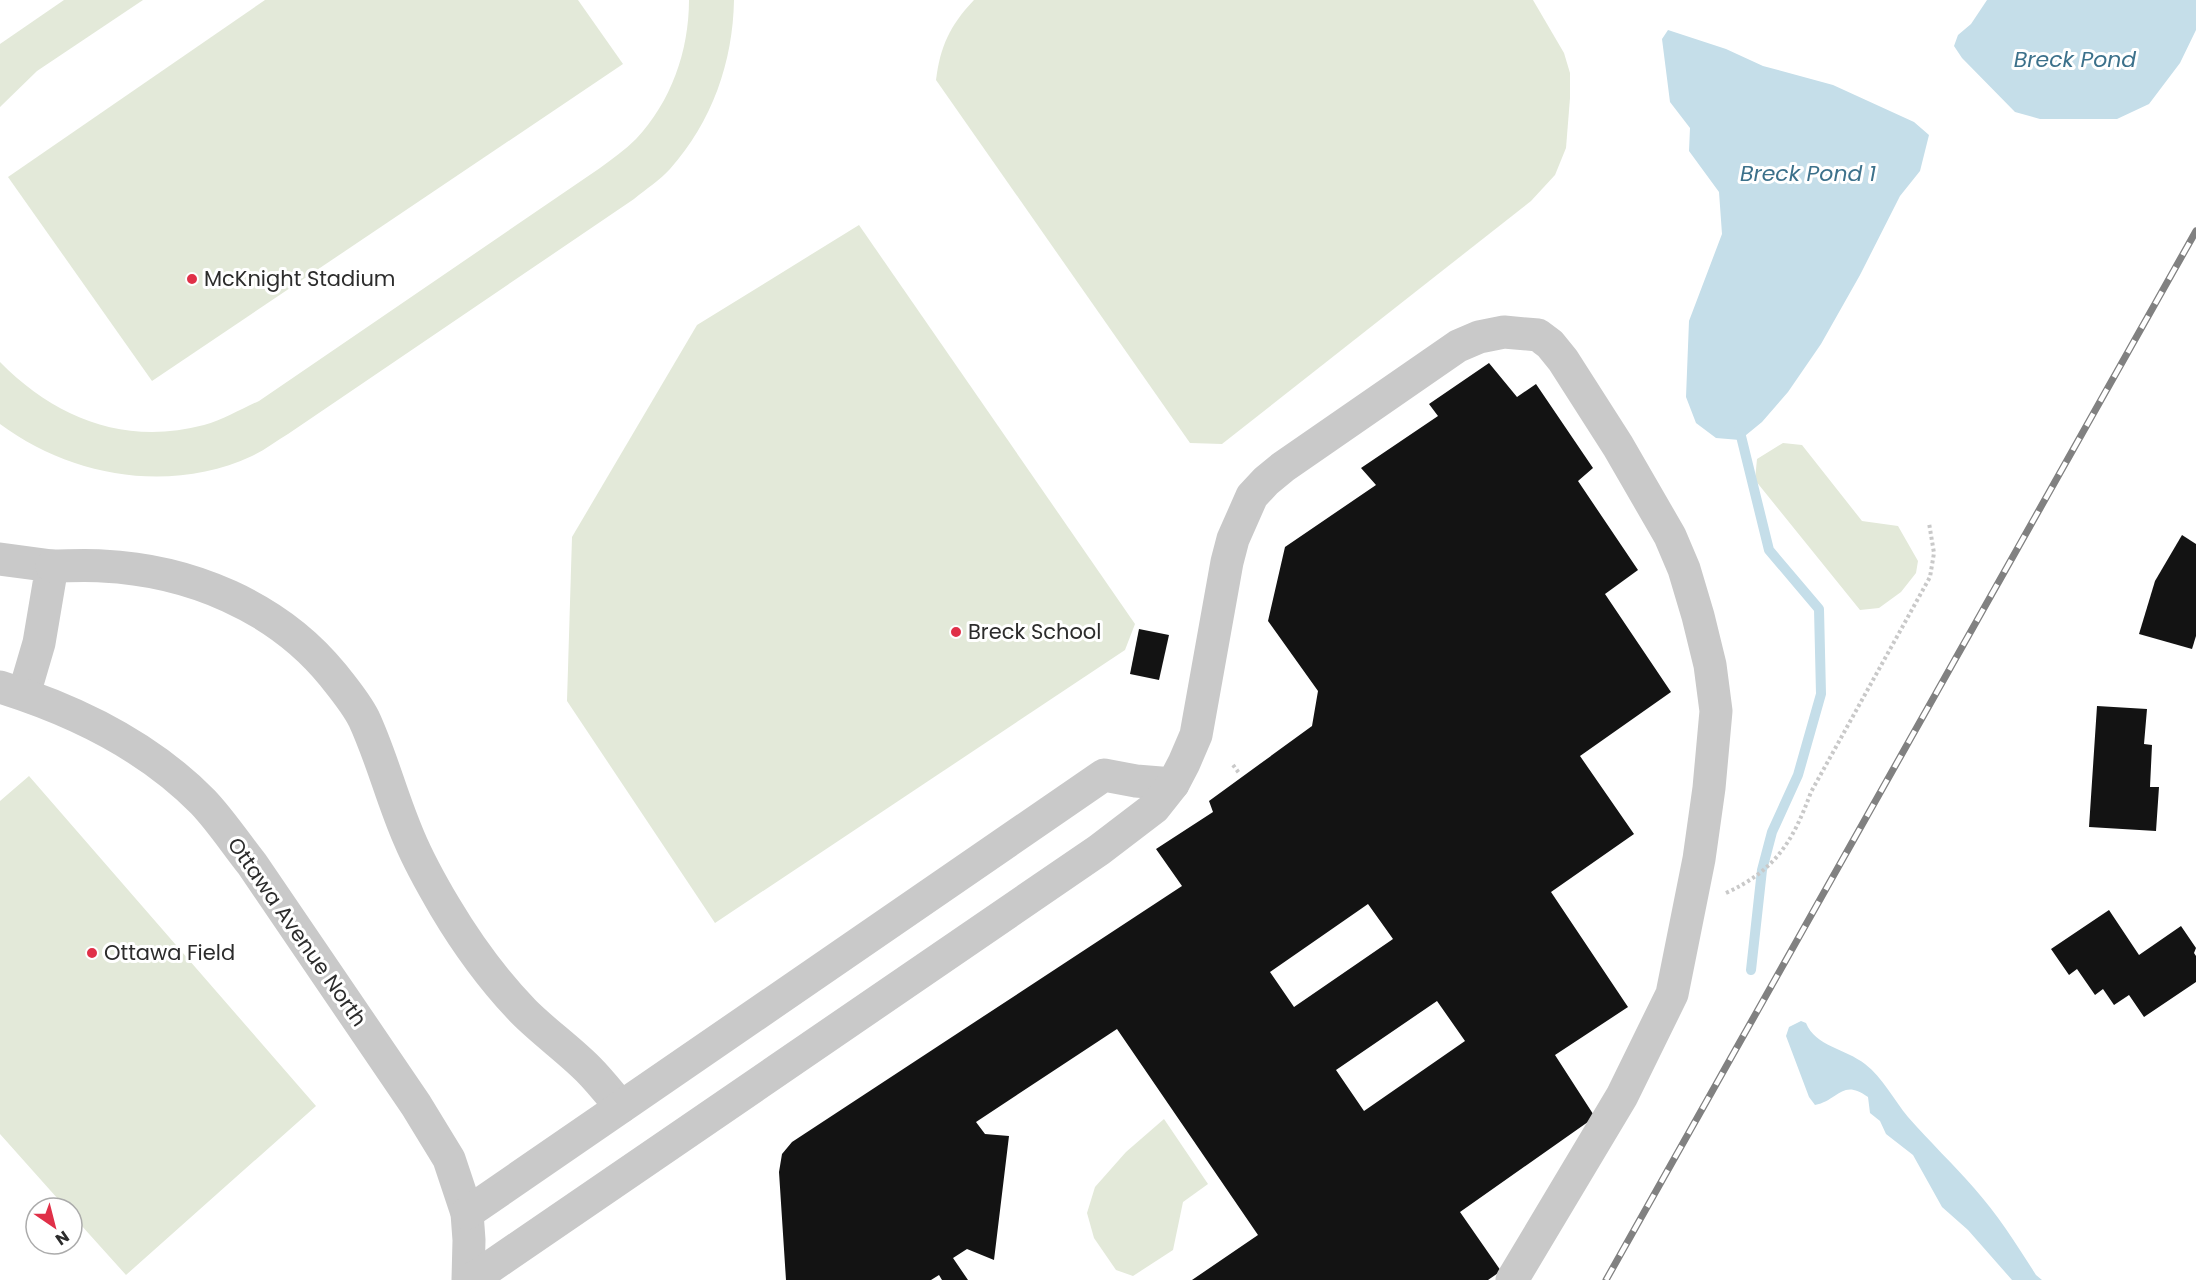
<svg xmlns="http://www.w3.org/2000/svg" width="2196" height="1280" viewBox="0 0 2196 1280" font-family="Poppins,sans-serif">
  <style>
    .green { fill: #e3e9d9 }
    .water { fill: #c5dee9 }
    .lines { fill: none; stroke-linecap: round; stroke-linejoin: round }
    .stream { stroke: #c5dee9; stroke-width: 10 }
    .building { fill: #131313; fill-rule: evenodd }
    .path { stroke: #c9c9c9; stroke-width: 4; stroke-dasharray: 3 3; stroke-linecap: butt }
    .minor { stroke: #c9c9c9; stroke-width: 33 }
    .rail-casing { stroke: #818181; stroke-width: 7 }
    .rail { stroke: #fff; stroke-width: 4.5; stroke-dasharray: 14; stroke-linecap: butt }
    .poi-dot { fill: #e03048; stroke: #fff; stroke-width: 2 }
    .labels { text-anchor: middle; stroke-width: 6; stroke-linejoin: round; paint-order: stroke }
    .poi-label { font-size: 21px; fill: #2c2c2c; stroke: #fff; text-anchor: start }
    .street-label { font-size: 21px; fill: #2c2c2c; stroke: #fff }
    .water-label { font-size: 22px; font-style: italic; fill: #3c718b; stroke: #fff }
  </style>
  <rect width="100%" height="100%" fill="#fff"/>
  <!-- green -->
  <g class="green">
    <path d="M64,0H143L37,71L0,107V44Z"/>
    <path d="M265,0H578L623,64L152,381L8,177Z"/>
    <path d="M689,0H734C733,62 712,122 670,169C660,180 646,189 634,199L288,434C276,441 265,450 252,456C170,494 71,477 0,424V362C55,418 125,446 204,425C223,420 241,409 259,401L600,168C612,159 625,150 636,139C671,102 689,51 689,0Z"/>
    <path d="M974,0H1533L1564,53L1570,73V98L1566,148L1555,175L1531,201L1222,444L1190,443L936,80C940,47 950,25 974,0Z"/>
    <path d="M859,225L1135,624L1125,650L715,923L567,701L572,537L697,325Z"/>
    <path d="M1783,443L1802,445L1862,521L1898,526L1918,561L1916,573L1901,592L1879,608L1860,610L1755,480L1757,459Z"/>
    <path d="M29,776L316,1106L126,1275L72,1215V1208H66L0,1134V801Z"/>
    <path d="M1164,1119L1208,1184L1183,1202L1173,1250L1133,1276L1116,1270L1094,1238L1087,1213L1095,1187L1126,1152Z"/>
  </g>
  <!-- water -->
  <g class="water">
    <path d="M1987,0H2196V30L2180,63L2149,104L2117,119H2040L2015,112L1962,58L1954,46L1958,35L1971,24Z"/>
    <path d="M1668,30L1726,49L1763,66L1833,85L1914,122L1929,135L1920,171L1900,196L1860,275L1821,344L1788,392L1762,422L1740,440L1716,438L1696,423L1686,397L1689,321L1722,234L1719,192L1689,151L1690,128L1670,102L1662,39Z"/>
    <path d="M1801,1021L1806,1023C1815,1046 1846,1049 1865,1064C1883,1078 1894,1100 1908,1117C1930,1142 1953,1164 1974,1188C1998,1215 2017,1245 2036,1275L2042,1280H2012L1968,1230L1942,1207L1913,1155L1886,1134L1880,1121L1870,1113L1868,1097C1842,1078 1839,1100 1815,1105L1809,1097L1786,1036L1789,1027Z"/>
  </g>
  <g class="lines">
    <!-- stream -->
    <path class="stream" d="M1739,428L1769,550L1819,609L1821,694L1798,775L1772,832L1762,870L1751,970"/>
  </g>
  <!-- building -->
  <g class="building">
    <path d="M1489,363L1517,397L1536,384L1593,468L1578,481L1638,570L1605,594L1671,692L1580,756L1634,834L1551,892L1628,1007L1555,1055L1595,1117L1460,1212L1501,1271L1488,1280H1192L1258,1235L1117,1029L976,1122L985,1134L1009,1136L994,1260L967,1249L953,1258L968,1280H942L939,1275L931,1280H786L779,1172L782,1154L792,1142L1182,886L1156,849L1213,812L1209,801L1312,726L1318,691L1268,621L1285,547L1376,485L1361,468L1438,416L1429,404ZM1368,904L1393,939L1294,1007L1270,972ZM1437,1001L1465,1041L1364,1111L1336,1070Z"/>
    <path d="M2182,535L2196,544V636L2192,649L2139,634L2155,581Z"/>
    <path d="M1139,629L1169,635L1159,680L1130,674Z"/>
    <path d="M2097,706L2147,709L2144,744L2152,745L2150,787H2159L2156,831L2089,827Z"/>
    <path d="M2109,910L2139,955L2181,926L2196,948L2194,953L2196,956V982L2144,1017L2129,995L2114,1005L2103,989L2095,995L2077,969L2069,975L2051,949Z"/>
  </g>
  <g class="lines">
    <!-- path -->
    <g class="path">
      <path d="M1233,765L1239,773"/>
      <path d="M1726,893C1776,870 1793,841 1811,792L1930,577L1934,553L1929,523"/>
    </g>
    <!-- minor -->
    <g class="minor">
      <path d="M0,559L52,566L39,643L24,694"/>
      <path d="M52,566C68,566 85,565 102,566C189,570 277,606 333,675C344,689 356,703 364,719C382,758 392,799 409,838C419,862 432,885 445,907C467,944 494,981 524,1012C544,1032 568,1049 588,1069C600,1081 610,1094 621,1107"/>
      <path d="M0,687C74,710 148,746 203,802C221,821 236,844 252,864L416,1105L449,1159L467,1213L469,1240L468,1280"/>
      <path d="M467,1213L1104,775L1136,781L1173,784"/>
      <path d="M471,1280L1099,850L1154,808L1173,784L1184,763L1196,735L1227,562L1233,539L1252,496L1266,481L1283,467L1458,346L1479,337L1504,332L1538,335L1550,344L1563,360L1618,446L1670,536L1684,569L1698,616L1710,665L1716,711L1709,788L1699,859L1672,994L1622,1096L1512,1280"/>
    </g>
    <!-- rail casing -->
    <g class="rail-casing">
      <path id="rail" d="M1606,1280L2196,231"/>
    </g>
    <!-- rail -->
    <use href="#rail" class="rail"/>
  </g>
  <!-- markers -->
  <g class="poi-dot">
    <circle cx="192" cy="279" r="6"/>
    <circle cx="956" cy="632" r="6"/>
    <circle cx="92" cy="953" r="6"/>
  </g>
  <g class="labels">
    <!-- poi labels -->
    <g class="poi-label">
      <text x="204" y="286">McKnight Stadium</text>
      <text x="968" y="639">Breck School</text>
      <text x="104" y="960">Ottawa Field</text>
    </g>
    <!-- street labels -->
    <g class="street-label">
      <text transform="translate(297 932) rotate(55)" y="7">Ottawa Avenue North</text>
    </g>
    <!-- water labels -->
    <g class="water-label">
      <text x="2075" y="67">Breck Pond</text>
      <text x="1808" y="181">Breck Pond 1</text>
    </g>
  </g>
  <!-- north arrow -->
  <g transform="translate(54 1226) rotate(145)"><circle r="28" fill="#ffffff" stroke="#ababab" stroke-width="1.5"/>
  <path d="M0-4.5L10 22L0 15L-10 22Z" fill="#e03048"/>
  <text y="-9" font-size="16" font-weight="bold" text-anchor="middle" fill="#2c2c2c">N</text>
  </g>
</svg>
